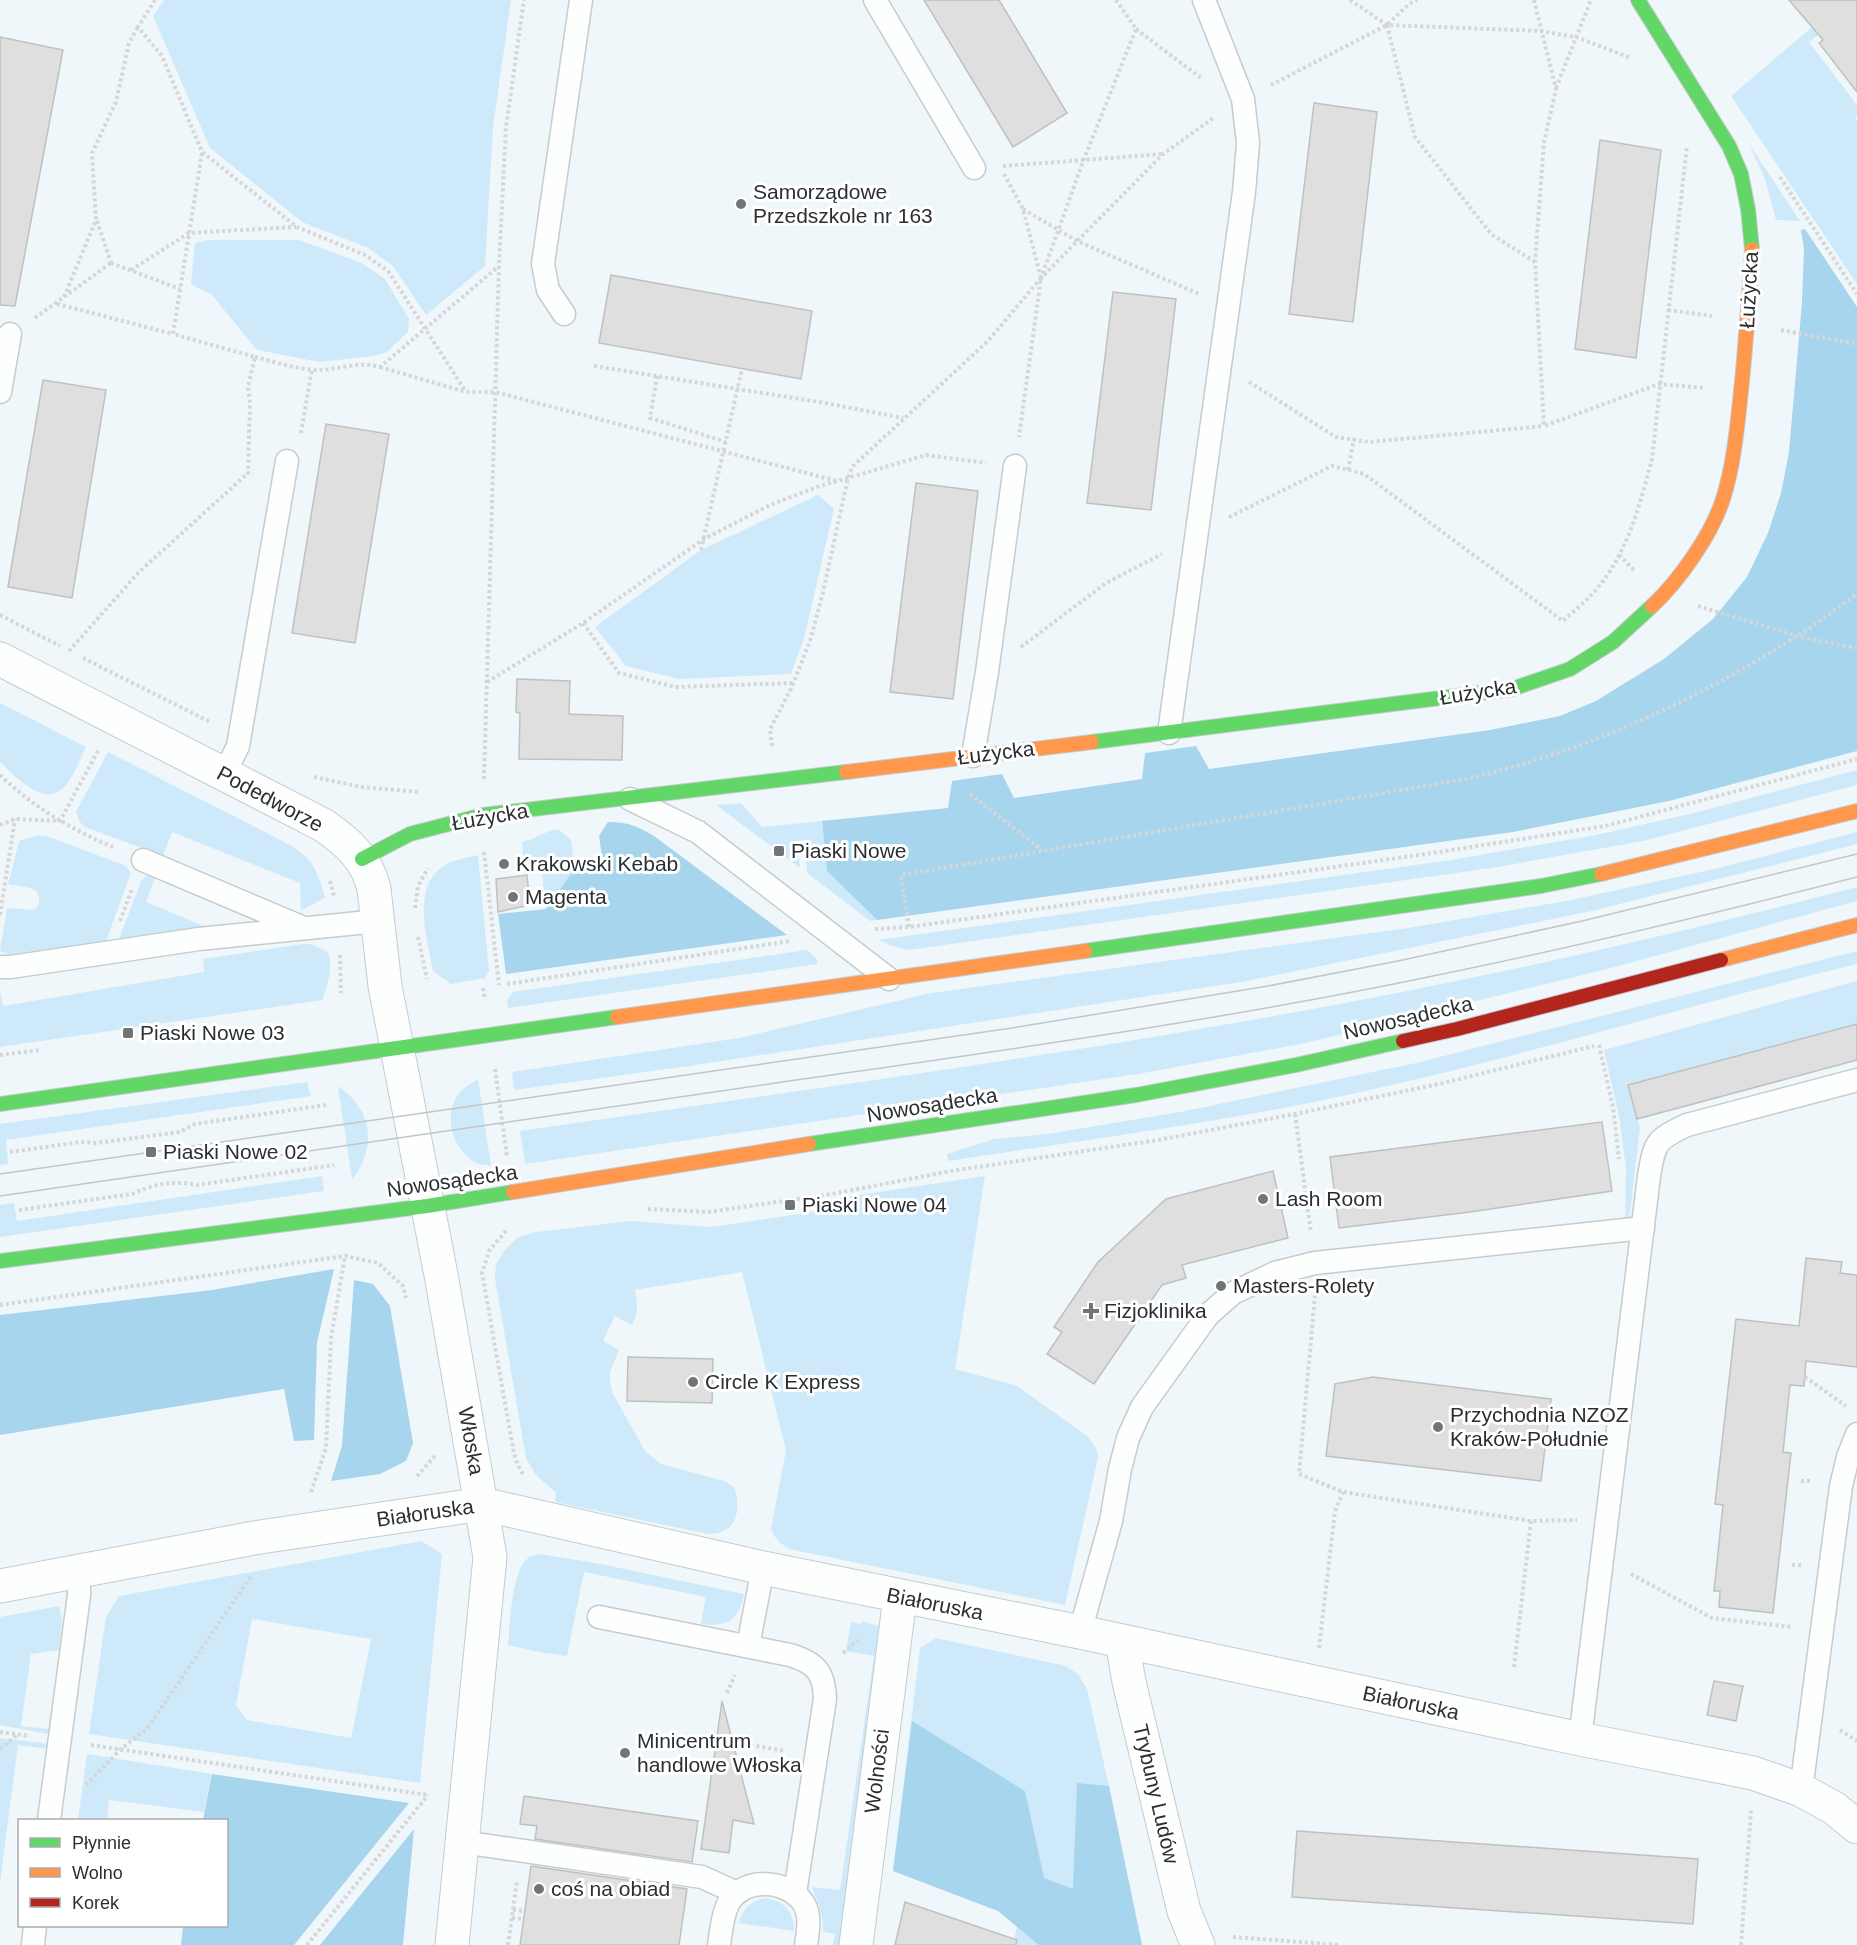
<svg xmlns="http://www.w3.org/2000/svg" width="1857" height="1945" viewBox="0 0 1857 1945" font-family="Arial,sans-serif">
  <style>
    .green { fill: #ceeafa; fill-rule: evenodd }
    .forest { fill: #a6d5ed }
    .building { fill: #dedfde; stroke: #bfc1c1; stroke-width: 1.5 }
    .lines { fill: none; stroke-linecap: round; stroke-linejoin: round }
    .lane-casing { stroke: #c6cbcd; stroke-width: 25 }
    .street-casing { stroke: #c6cbcd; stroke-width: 35 }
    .fast-casing { stroke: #c6cbcd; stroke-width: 16 }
    .slow-casing { stroke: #c6cbcd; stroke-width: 16 }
    .jam-casing { stroke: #c6cbcd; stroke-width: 16 }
    .path { stroke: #d4d6d7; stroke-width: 4; stroke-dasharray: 3 3; stroke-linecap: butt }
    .lane { stroke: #fdfefe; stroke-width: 22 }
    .street { stroke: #fdfefe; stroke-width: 33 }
    .fast { stroke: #63d668; stroke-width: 14 }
    .slow { stroke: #ff974d; stroke-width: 14 }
    .jam { stroke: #b3261e; stroke-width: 14 }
    .tram { stroke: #c3c5c6; stroke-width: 1.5 }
    .poi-dot { fill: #707578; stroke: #fff; stroke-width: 2 }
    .labels { text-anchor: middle; stroke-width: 6; stroke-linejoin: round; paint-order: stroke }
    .poi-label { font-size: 21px; fill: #2b2f32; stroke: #fff; text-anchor: start }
    .street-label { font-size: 21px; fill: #2b2f32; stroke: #fff }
  </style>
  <rect width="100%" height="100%" fill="#f0f7fa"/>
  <!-- green -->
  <g class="green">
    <path d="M164,0H511L493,127L485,266L426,315L393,266L368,248L302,222L210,148L153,16Z"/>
    <path d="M1844,0L1857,5L1809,42L1857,105V116L1855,118L1857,121V284L1731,96Z"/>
    <path d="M1749,144L1800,221L1776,220L1765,179Z"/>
    <path d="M208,240H299L362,263L385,279L409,319L408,332L387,352L374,356L319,362L263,351L256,349L212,295L191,284L195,243Z"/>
    <path d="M818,495L834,509L804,639L791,674L679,679L626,666L595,627L701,550Z"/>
    <path d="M0,703L86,747C80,759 75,774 66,785C45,810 16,777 0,762Z"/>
    <path d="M108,752L292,846C315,861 318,873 325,898L301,910L300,883L172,832L163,856L85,827L79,821L76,812Z"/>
    <path d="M1857,770V785L1643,841L1498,867L909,950L895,947L878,940L1451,860L1596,835L1694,813Z"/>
    <path d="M741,803L762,827L822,821L827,871L877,920L870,921L807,873L805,840L797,841L800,868L716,805Z"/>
    <path d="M558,829L571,840L575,868L546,909L541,865L524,866L522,842C535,839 545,831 558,829Z"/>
    <path d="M1857,832V844L1592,911L1241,982L689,1066L514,1090L512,1072L739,1038L931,993L1408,928L1566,901L1719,868Z"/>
    <path d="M38,835L47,836L126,866L131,873L105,944L21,958L0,951L7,908L34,910C41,905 40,900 37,892L31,888L8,884L19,841Z"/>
    <path d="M478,855L489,971L485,978L451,984L433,971C428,940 411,890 442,867C453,859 466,858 478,855Z"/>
    <path d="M146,876L155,877L146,902L206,927L118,942L141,881Z"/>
    <path d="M1857,887V901L1611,968L1301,1044L1138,1074L525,1164L520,1131C768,1095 1017,1062 1263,1018C1463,983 1661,938 1857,887Z"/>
    <path d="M303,944H311L328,952C333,969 328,984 322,1000L0,1047V990L3,1006L204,972L203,959Z"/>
    <path d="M807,950L815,957L818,964L508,1008L507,1000L513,992Z"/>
    <path d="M1857,951V964C1672,1009 1491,1067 1304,1104C1186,1127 1067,1143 948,1161L947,1154L994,1139L1047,1134L1180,1112L1416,1063Z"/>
    <path d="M1857,981V1024L1628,1085L1640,1128L1629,1222H1625L1626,1168L1619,1117L1604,1050Z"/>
    <path d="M478,1079L491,1166C485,1165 478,1165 473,1161C453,1148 444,1118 456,1098C461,1089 470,1084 478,1079Z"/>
    <path d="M307,1082L311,1096L6,1140L8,1164L0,1165V1124Z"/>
    <path d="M338,1086C373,1110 377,1147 352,1180Z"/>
    <path d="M322,1176L324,1191L0,1237V1205L14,1203L17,1221Z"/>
    <path d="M985,1176L955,1369L1017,1386L1087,1436L1096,1448L1098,1458L1065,1605L794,1550C782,1546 776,1541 771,1529L786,1450L742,1272L635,1290C637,1304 639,1312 632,1325L615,1316L603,1341L619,1350L610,1372V1383L613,1394L645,1451L661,1464L724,1481L734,1487C742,1510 737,1534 708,1534L555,1502L556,1493L535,1474L526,1458L495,1279L496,1264L505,1250L518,1237L536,1232L631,1221L711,1227L839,1208V1198Z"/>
    <path d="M421,1541L442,1554L420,1783L89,1734L106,1617L119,1596ZM252,1619L371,1639L351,1738L247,1720L236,1705Z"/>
    <path d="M539,1554L596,1563L744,1594C738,1621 729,1627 701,1624L706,1597L584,1572L567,1656L538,1652L508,1645C510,1624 511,1576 526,1560C529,1556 534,1555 539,1554Z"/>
    <path d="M59,1606L62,1619L59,1650L31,1654L21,1726L49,1729L48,1734L0,1725V1617Z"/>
    <path d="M862,1621L879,1626L882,1632L845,1945H833L835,1934L823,1932C824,1915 817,1902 812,1887L840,1890L874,1656L846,1651L851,1622L861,1624Z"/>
    <path d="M936,1638L1066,1666L1078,1674L1087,1689L1109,1786L1142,1945H1013L1017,1926L998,1911L893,1871L920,1648Z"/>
    <path d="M0,1738L48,1744L47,1749L18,1745L0,1883Z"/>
    <path d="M87,1754L212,1774L204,1812L109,1800L107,1820H78Z"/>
    <path d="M765,1898C784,1901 794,1911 794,1931L739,1923C743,1908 750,1902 765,1898Z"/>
  </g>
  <!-- forest -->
  <g class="forest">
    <path d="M1805,229L1857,307V751L1669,801L1513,832L877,920L827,871L822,821L948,808L952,781L1002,774L1014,798L1142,779L1145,753L1196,746L1209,769L1490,730L1560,716L1596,701L1664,659L1713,619L1747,577L1768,533L1781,493L1789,452L1802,302L1804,249L1801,230Z"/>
    <path d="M608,822C628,822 637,826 654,836L787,935L506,974L498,914L546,909L575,868L603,864L599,836Z"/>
    <path d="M334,1269L317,1343L314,1440L294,1441L284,1389L0,1435V1315L212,1290Z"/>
    <path d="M354,1280L373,1284L390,1306L413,1443L406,1461L380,1474L331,1481L342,1446Z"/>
    <path d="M912,1721L1025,1791L1044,1878L1073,1889L1077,1783L1109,1786L1142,1945H1039L998,1911L893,1871Z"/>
    <path d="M212,1774L409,1803L294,1945H181L183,1926H226V1820H203Z"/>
    <path d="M414,1829L403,1945H320Z"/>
  </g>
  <!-- building -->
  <g class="building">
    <path d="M924,0H999L1067,113L1013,147Z"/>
    <path d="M1789,0H1857V92L1819,43L1823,40Z"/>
    <path d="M0,37L63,50L15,306L0,305Z"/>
    <path d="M1314,103L1377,112L1353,322L1289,314Z"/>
    <path d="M1600,140L1661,150L1636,358L1575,349Z"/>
    <path d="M611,275L812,311L801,379L599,343Z"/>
    <path d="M1113,292L1176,299L1151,510L1087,503Z"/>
    <path d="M43,380L106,390L72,598L8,587Z"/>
    <path d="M326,424L389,434L355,643L292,633Z"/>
    <path d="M916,483L978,491L953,699L890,692Z"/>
    <path d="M517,679L570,681L569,714L623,716L622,760L519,759L520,713L516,712Z"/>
    <path d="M527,875L530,905L498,912L496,879Z"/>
    <path d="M1857,1024V1060L1637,1119L1628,1085Z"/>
    <path d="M1602,1122L1612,1191L1470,1212L1339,1228L1330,1157Z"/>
    <path d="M1273,1171L1288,1238L1182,1265L1186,1278L1162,1285L1094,1384L1047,1354L1062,1332L1054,1327L1098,1262L1166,1199Z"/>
    <path d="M1806,1258L1842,1262L1840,1273L1857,1275V1367L1806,1361L1804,1386L1790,1385L1783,1452L1791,1453L1773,1613L1719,1607L1720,1591H1714L1723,1505L1715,1504L1736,1319L1799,1326Z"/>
    <path d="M628,1357L713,1359L712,1403L627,1401Z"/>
    <path d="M1373,1377L1551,1399L1541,1481L1326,1456L1335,1384Z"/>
    <path d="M1714,1681L1743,1686L1736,1721L1707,1715Z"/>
    <path d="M722,1701L754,1824L733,1820L729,1853L701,1849Z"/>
    <path d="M524,1796L698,1821L692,1862L535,1839L537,1826L520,1824Z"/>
    <path d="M1297,1831L1698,1859L1693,1924L1292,1897Z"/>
    <path d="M531,1866L687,1889L679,1945H520Z"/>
    <path d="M905,1902L1017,1940L1016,1945H895Z"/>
  </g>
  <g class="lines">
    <!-- lane casing -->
    <g class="lane-casing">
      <g id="lane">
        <path d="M875,0L974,168"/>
        <path d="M564,314L548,290L543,264L581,0"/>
        <path d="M0,392L10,334"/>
        <path d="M1169,733L1244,192L1248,143L1243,99L1204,0"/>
        <path d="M973,756L987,672L1015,466"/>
        <path d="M224,775L238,746L287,461"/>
        <path d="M630,799L698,832L889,979"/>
        <path d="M143,860L299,926"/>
        <path d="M0,967H11L199,939L378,921"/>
        <path d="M599,1617L790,1655C816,1663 824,1672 825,1699L795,1893"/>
        <path d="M1080,1632L1111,1521L1120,1469L1128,1438L1142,1407L1208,1315L1233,1293L1275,1273L1315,1263L1643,1228"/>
        <path d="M748,1646L763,1568"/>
        <path d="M1580,1739L1649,1176C1655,1142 1655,1140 1687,1125L1857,1080"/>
        <path d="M1801,1790L1841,1486L1848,1457L1857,1434"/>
        <path d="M49,1820L79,1595V1572"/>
        <path d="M462,1842L702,1877L737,1893"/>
        <path d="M33,1945L35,1926"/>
        <path d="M719,1945C721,1932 722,1916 728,1904C742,1876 789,1879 804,1904C811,1916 808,1932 806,1945"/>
      </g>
    </g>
    <!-- street casing -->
    <g class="street-casing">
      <g id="street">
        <path d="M0,659L323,825C348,842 367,859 374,889L385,986L442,1280L490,1557L452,1945"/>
        <path d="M0,1586L254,1538L482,1504L763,1568L1080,1632L1580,1739L1753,1773L1801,1790L1834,1808L1857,1827"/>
        <path d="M1122,1641L1129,1682L1184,1911L1198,1945"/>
        <path d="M856,1945L900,1597"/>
      </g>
    </g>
    <!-- fast casing -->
    <g class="fast-casing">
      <g id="fast">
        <path d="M1638,0L1729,146L1741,174L1748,209L1752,249"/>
        <path d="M1092,742L1512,689L1570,669L1613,642L1652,606"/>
        <path d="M362,859L410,834L483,815L846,772"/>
        <path d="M1085,951L1541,886L1601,874"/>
        <path d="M0,1104L617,1017"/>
        <path d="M809,1144L1136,1095L1296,1065L1403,1041"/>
        <path d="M0,1261L427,1206L513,1192"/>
      </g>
    </g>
    <!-- slow casing -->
    <g class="slow-casing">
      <g id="slow">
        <path d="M1652,606C1679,581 1712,534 1723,499C1734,464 1737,428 1741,391C1746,344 1749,297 1752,249"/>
        <path d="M846,772L1092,742"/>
        <path d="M1601,874L1857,811"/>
        <path d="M1721,960L1857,925"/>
        <path d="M617,1017L1085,951"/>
        <path d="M513,1192L809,1144"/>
      </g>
    </g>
    <!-- jam casing -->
    <g class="jam-casing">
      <path id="jam" d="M1403,1041L1457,1029L1721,960"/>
    </g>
    <!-- path -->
    <g class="path">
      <path d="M155,0L138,27L162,56L202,152L297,227L365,255L388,271L466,392"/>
      <path d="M1116,0L1136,29L1084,159L1041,278L1163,154L1215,117"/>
      <path d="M1350,0L1387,25L1541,31L1576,37L1631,58"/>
      <path d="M1534,0L1556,89L1544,142L1535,262L1544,426L1659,384L1705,388"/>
      <path d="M1387,25L1415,137L1491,234L1535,262"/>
      <path d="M1136,29L1201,78"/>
      <path d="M1271,85L1387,25L1409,4L1417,0"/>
      <path d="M1556,88L1591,0"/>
      <path d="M202,153L173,334L255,357L248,387L250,404L248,473L253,474"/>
      <path d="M1003,166L1163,154"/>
      <path d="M1004,174L1023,209L1041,278L1019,437"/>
      <path d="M1780,177L1857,294"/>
      <path d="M1023,209L1077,241L1199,294"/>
      <path d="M97,221L111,263"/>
      <path d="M111,263L180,289"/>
      <path d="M131,270L189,233L296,227"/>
      <path d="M64,297L96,220L92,153L116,102L129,43L138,27"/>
      <path d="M57,304L173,334"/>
      <path d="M1668,310L1712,316"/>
      <path d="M35,318L111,263"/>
      <path d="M1781,330L1857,344"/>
      <path d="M255,357C276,362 298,370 320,370C340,369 360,361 380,367L499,266"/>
      <path d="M594,366L825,403L903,418"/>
      <path d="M380,367L466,392H495L837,481"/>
      <path d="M657,376L650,418L726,442"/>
      <path d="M1249,382L1336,437L1369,442L1544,426"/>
      <path d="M301,433L312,369"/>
      <path d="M1348,470L1354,439"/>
      <path d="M1229,517L1332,466L1364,474L1563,621C1574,611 1585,602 1594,592C1627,556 1640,504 1652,459L1687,146"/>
      <path d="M701,550L742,369"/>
      <path d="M1619,555L1636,572"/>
      <path d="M1698,606L1797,636L1857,648"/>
      <path d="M0,615L60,646"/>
      <path d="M583,623L619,673L675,687L794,683"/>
      <path d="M1021,647L1106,583L1162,554"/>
      <path d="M69,651L138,573L248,473"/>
      <path d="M83,658L210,722"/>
      <path d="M487,682L583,623L704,539L770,505L817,487L926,455L986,463"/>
      <path d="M772,746L770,729L791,689L810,641L823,592L848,478L852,467L988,341L1041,278"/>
      <path d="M0,775C33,807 72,830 115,848"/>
      <path d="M314,777L362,787L419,792"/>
      <path d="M484,779L499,265L506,127L524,0"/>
      <path d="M970,794L1042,850"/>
      <path d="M0,825L15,819L60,821L99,749"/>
      <path d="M484,852L499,985"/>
      <path d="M330,881L334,896"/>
      <path d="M415,908L418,886L428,868"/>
      <path d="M0,915L15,819"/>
      <path d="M120,921L132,889"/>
      <path d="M909,927L901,875L1466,779C1584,752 1696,701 1797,636C1818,623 1837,608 1857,594"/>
      <path d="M875,929L909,927L1426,854L1605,826L1857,759"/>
      <path d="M418,937L427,979"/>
      <path d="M340,955L341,993"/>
      <path d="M507,984L790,941"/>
      <path d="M483,988L485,999"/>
      <path d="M1599,1045L1613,1107L1619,1159"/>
      <path d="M0,1055L40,1050"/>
      <path d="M495,1069L507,1157"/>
      <path d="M1295,1114L1311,1233"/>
      <path d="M10,1152L81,1142L96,1143L180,1132L195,1124L326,1105"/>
      <path d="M648,1209L708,1212L832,1194L951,1171L1158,1140L1295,1114L1443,1083L1594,1046"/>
      <path d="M19,1210L132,1194C153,1184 175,1180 197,1185L334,1165"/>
      <path d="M506,1231L489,1251L482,1273L514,1454L520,1470L524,1475"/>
      <path d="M1315,1295L1299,1474L1343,1492L1531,1521L1577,1520"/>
      <path d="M0,1305L345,1256L378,1263L403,1286L406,1298"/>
      <path d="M1805,1377L1846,1406"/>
      <path d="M417,1476L436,1455"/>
      <path d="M1801,1481H1812"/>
      <path d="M311,1492L326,1448L331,1338L345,1256"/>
      <path d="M1792,1565H1801"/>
      <path d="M1631,1574L1712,1618L1792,1627"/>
      <path d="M1319,1648L1335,1511L1343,1492"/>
      <path d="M843,1653L858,1640"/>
      <path d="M1514,1667L1531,1521"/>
      <path d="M727,1693L735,1675"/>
      <path d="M1840,1730L1857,1741"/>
      <path d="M0,1732L30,1736"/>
      <path d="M715,1739L786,1751"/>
      <path d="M91,1745L428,1795"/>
      <path d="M0,1749L17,1735"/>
      <path d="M86,1785L121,1749L147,1729L251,1576"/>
      <path d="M513,1910L525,1911"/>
      <path d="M512,1918L523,1919"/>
      <path d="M1233,1937L1340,1945"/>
      <path d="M307,1945L428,1795"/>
      <path d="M508,1945L517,1881"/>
      <path d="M1741,1945L1751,1811"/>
    </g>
    <!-- lane -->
    <use href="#lane" class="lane"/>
    <!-- street -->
    <use href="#street" class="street"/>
    <!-- fast -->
    <use href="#fast" class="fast"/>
    <!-- slow -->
    <use href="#slow" class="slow"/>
    <!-- jam -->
    <use href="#jam" class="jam"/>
    <!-- tram -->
    <g class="tram">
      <path d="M0,1174L1012,1028L1268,986L1398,961L1582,921L1857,854"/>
      <path d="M0,1196C256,1159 513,1121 769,1084C991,1052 1213,1022 1433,976C1575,947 1716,913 1857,877"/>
    </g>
  </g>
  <!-- markers -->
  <g class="poi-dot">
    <circle cx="741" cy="204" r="6"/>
    <rect x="773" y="845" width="12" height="12" rx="3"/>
    <circle cx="504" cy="864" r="6"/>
    <circle cx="513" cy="897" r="6"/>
    <rect x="122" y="1027" width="12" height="12" rx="3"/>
    <rect x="145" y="1146" width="12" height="12" rx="3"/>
    <circle cx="1263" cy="1199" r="6"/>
    <rect x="784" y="1199" width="12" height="12" rx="3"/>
    <circle cx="1221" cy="1286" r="6"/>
    <path d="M1088 1302h6v6h6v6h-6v6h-6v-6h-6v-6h6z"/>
    <circle cx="693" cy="1382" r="6"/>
    <circle cx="1438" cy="1427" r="6"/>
    <circle cx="625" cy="1753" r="6"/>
    <circle cx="539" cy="1889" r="6"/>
  </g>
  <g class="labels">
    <!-- poi labels -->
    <g class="poi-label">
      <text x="753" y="199">Samorządowe<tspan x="753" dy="24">Przedszkole nr 163</tspan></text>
      <text x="791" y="858">Piaski Nowe</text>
      <text x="516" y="871">Krakowski Kebab</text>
      <text x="525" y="904">Magenta</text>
      <text x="140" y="1040">Piaski Nowe 03</text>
      <text x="163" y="1159">Piaski Nowe 02</text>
      <text x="1275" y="1206">Lash Room</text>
      <text x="802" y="1212">Piaski Nowe 04</text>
      <text x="1233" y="1293">Masters-Rolety</text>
      <text x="1104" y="1318">Fizjoklinika</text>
      <text x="705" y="1389">Circle K Express</text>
      <text x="1450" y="1422">Przychodnia NZOZ<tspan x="1450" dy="24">Kraków-Południe</tspan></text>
      <text x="637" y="1748">Minicentrum<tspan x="637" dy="24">handlowe Włoska</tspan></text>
      <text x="551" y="1896">coś na obiad</text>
    </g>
    <!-- street labels -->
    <g class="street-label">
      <text transform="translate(1749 290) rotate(-87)" y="7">Łużycka</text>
      <text transform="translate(1478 692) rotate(-9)" y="7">Łużycka</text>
      <text transform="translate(996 753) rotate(-7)" y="7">Łużycka</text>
      <text transform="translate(270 799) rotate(28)" y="7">Podedworze</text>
      <text transform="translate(490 817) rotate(-10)" y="7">Łużycka</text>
      <text transform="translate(1408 1018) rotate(-13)" y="7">Nowosądecka</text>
      <text transform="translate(932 1105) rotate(-9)" y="7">Nowosądecka</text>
      <text transform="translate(452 1181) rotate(-8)" y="7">Nowosądecka</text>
      <text transform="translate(471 1441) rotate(80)" y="7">Włoska</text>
      <text transform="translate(425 1513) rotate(-8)" y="7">Białoruska</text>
      <text transform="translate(935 1604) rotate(11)" y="7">Białoruska</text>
      <text transform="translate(1411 1703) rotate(12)" y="7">Białoruska</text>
      <text transform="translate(877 1771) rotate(-83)" y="7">Wolności</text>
      <text transform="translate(1156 1794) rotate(77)" y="7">Trybuny Ludów</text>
    </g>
  </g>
  <!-- legend -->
  <rect x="18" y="1819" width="210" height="108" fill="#ffffff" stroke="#aaacad" stroke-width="1.5"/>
  <rect x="30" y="1838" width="30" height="9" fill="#63d668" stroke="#aaacad" stroke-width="1.5"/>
  <text x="72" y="1849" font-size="18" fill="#2b2f32">Płynnie</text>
  <rect x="30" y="1868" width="30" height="9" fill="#ff974d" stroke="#aaacad" stroke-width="1.5"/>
  <text x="72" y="1879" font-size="18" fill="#2b2f32">Wolno</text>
  <rect x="30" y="1898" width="30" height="9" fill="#b3261e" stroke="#aaacad" stroke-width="1.5"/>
  <text x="72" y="1909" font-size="18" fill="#2b2f32">Korek</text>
</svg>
